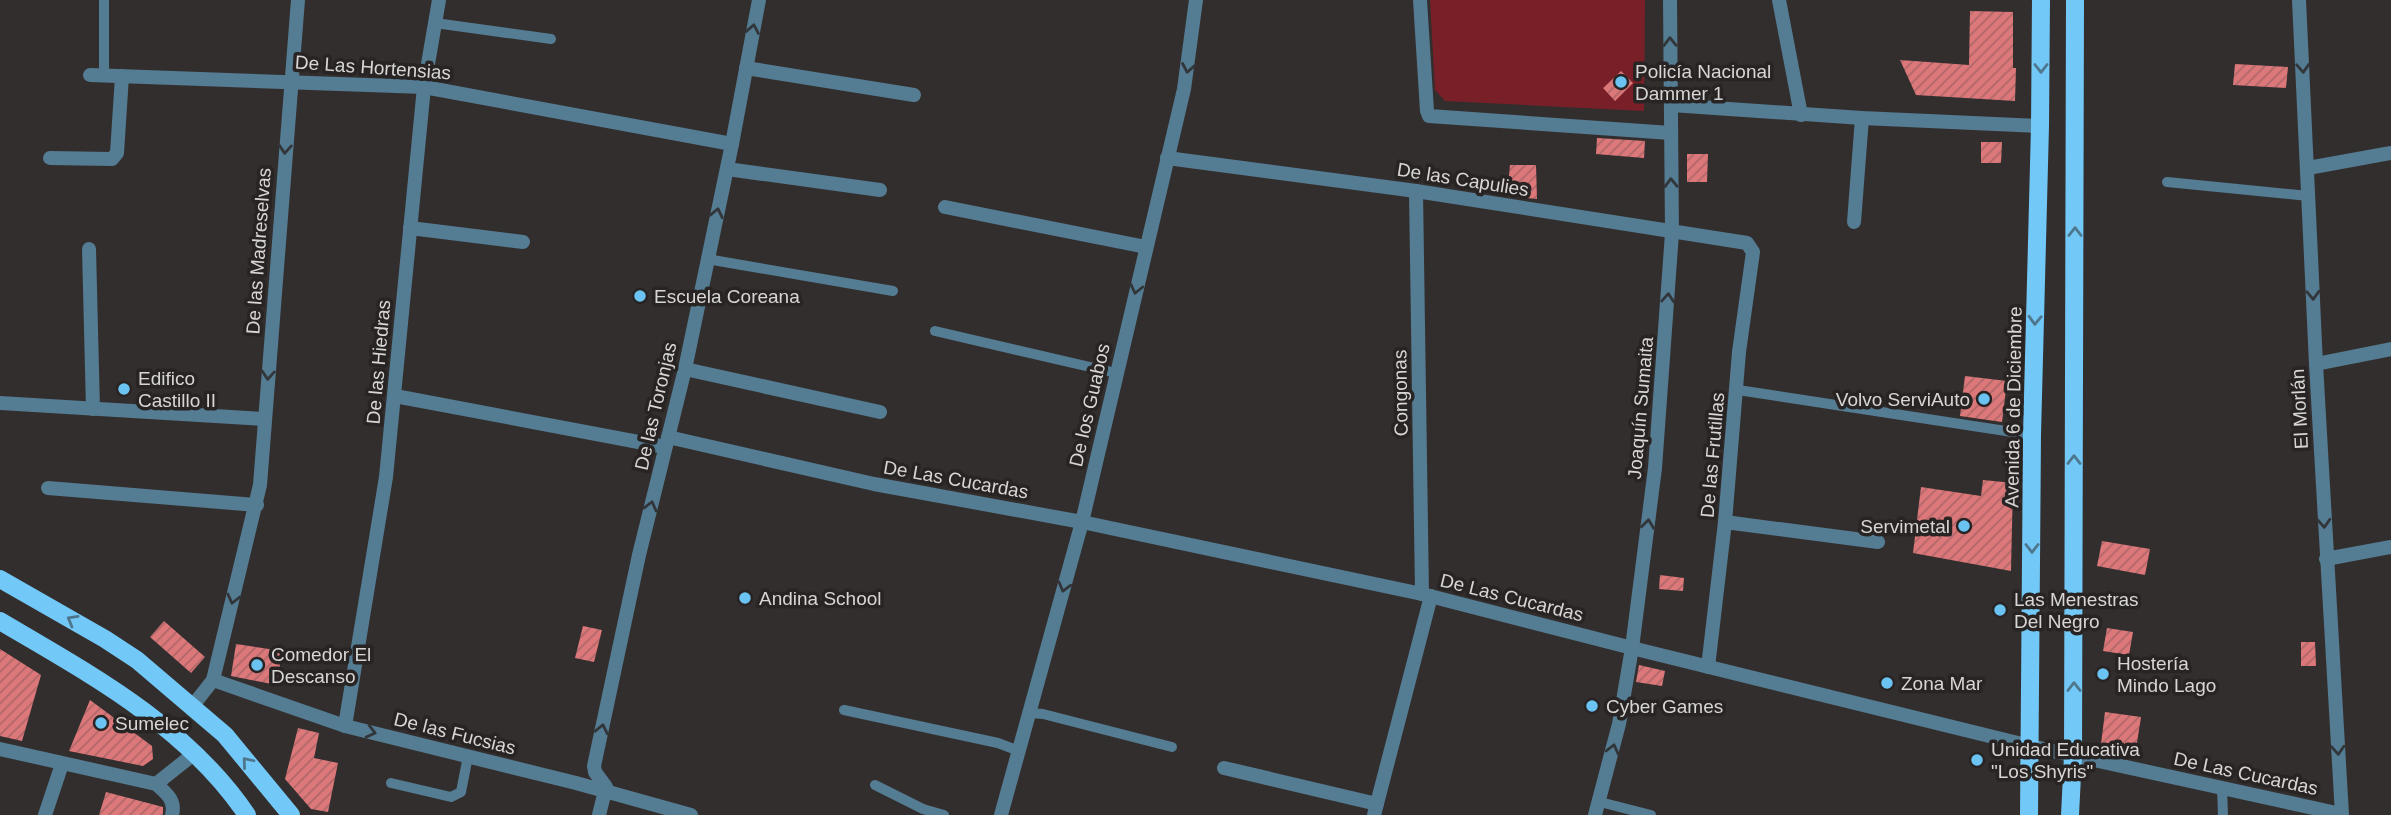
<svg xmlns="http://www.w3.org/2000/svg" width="2391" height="815" viewBox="0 0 2391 815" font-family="Arial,sans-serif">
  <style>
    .green { fill: #791f28 }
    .building { fill: url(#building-hatch) }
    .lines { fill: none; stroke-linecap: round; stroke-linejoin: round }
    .service { stroke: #547c92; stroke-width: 10 }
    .minor { stroke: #547c92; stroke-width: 14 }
    .primary { stroke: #72c8f6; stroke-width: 18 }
    .oneway { stroke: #32363a }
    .oneway2 { stroke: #4e768d }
    .poi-dot { fill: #6bc3f2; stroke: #292424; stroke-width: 2.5 }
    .labels { text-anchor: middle; stroke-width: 7; stroke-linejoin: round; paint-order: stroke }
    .street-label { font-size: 19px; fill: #d8d5d5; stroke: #292424 }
    .poi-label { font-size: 19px; fill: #d8d5d5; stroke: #292424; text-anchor: start }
  </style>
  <defs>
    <pattern id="building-hatch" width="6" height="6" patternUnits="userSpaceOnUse" patternTransform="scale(1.75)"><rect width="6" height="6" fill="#dd787a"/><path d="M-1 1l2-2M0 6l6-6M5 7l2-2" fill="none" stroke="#ae6769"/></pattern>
  </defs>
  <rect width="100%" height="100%" fill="#332e2e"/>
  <!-- green -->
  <path class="green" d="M1430,0H1645L1644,111L1445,101L1435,90Z"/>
  <!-- building -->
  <g class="building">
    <path d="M1970,11L2013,12V68H2016L2015,101L1916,95L1900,60L1969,65Z"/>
    <path d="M2235,64L2288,67L2286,88L2233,85Z"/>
    <path d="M1621,71L1633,83L1615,101L1603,88Z"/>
    <path d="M1597,138L1645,141L1644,158L1596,154Z"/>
    <path d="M1981,142H2002L2001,163H1981Z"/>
    <path d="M1687,154H1708L1707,182H1687Z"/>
    <path d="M1510,165H1536L1537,199L1507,196Z"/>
    <path d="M1965,376L2007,381L2002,422L1960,416Z"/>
    <path d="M1983,480L2013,483L2011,571L1913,553L1921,487L1981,496Z"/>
    <path d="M2102,541L2150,549L2145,575L2097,566Z"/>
    <path d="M1660,575L1684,578L1683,591L1659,589Z"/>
    <path d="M164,621L205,657L191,673L150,637Z"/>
    <path d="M583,626L602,630L594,662L575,658Z"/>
    <path d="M2107,628L2133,632L2129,655L2103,651Z"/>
    <path d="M2301,642H2315L2316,666H2301Z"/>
    <path d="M236,644L282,651L277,685L231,676Z"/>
    <path d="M0,649L41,675L22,741L0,736Z"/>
    <path d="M1639,665L1665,671L1662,686L1636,682Z"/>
    <path d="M90,700L152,746L153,759L143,766L69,751Z"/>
    <path d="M2105,712L2141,717L2136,749L2101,744Z"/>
    <path d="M298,728L319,733L314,758L338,763L328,812L311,809L285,779Z"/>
    <path d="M106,792L163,807V815H99Z"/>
  </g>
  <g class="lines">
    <!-- service -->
    <g class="service">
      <path d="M435,23L551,39"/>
      <path d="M104,76V0"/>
      <path d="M2167,182L2309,196"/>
      <path d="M707,259L893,291"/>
      <path d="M935,331L1116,373"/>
      <path d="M1738,390L2032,435"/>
      <path d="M844,710L998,743L1019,751"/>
      <path d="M1029,713L1043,714L1172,747"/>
      <path d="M391,783L451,797L461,792L468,756"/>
      <path d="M875,785L923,809L944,815"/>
      <path d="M2222,788L2223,815"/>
      <path d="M1600,802L1651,815"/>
    </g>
    <!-- minor -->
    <g class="minor">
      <path d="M1420,0L1427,111L1429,116L1671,133"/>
      <path d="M1779,0L1801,115"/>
      <path d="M2299,0L2316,364L2342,815"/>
      <path d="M746,68L914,95"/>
      <path d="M90,75L424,87L732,144"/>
      <path d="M1671,105L1862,118L2040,126"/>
      <path d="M50,158L112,159L117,153L122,76"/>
      <path d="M1167,158L1416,191L1747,243L1753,252L1739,352L1725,522L1708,667"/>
      <path d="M2308,168L2391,153"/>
      <path d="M727,169L880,190"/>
      <path d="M1416,191L1422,594"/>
      <path d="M945,207L1146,247"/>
      <path d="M1854,222L1862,118"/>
      <path d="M410,228L523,242"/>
      <path d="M89,249L93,409"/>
      <path d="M2316,364L2391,349"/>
      <path d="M685,369L880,412"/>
      <path d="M395,396L665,447"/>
      <path d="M0,403L264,419"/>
      <path d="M668,437L874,484L1082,522L1422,594L1640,650L2030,746L2341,814"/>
      <path d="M48,488L257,505"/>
      <path d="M1725,522L1878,542"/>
      <path d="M2326,559L2391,547"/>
      <path d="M213,680L345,726L576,783L691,815"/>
      <path d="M191,708L213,680L260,485L298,0"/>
      <path d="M345,726L386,477L424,87L439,0"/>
      <path d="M0,749L156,784C166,793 176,800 172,815"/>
      <path d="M1224,768L1377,804"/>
      <path d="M156,784L195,753"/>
      <path d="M45,815L62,764"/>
      <path d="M599,815L606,787L595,772L594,766L639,555L685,369L732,144L759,0"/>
      <path d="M1001,815L1082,522L1184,89L1196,0"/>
      <path d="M1374,815L1431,596"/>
      <path d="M1595,815L1619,724L1632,648L1655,468L1672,233L1670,0"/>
    </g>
    <!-- primary -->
    <g class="primary">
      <path d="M0,579L105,639L137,660L225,735L291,815"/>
      <path d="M0,621C90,674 187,726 247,815"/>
      <path d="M2029,815L2032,435L2040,126L2041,0"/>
      <path d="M2070,815L2073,756L2075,0"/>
    </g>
  </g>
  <!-- one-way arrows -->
  <defs><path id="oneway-chevron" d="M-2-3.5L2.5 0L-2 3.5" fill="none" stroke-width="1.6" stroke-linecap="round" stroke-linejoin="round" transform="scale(1.75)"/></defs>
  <g class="oneway">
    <use href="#oneway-chevron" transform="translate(753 29) rotate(-80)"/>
    <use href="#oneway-chevron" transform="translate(1670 42) rotate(-91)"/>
    <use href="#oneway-chevron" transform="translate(1188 68) rotate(100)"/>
    <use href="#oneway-chevron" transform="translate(2303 68) rotate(87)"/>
    <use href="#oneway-chevron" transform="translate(285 149) rotate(94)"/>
    <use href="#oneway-chevron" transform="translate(1671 183) rotate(-91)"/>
    <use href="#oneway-chevron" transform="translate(717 213) rotate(-78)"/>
    <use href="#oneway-chevron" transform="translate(1136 289) rotate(103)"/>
    <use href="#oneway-chevron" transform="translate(2313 295) rotate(88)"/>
    <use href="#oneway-chevron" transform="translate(1668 298) rotate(-86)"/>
    <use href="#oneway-chevron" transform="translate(268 375) rotate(94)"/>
    <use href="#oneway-chevron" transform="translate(651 506) rotate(-76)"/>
    <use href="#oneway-chevron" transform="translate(2324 523) rotate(87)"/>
    <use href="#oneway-chevron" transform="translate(1648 524) rotate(-83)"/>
    <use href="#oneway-chevron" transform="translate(1064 587) rotate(105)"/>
    <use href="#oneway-chevron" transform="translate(233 599) rotate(104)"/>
    <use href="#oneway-chevron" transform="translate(602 729) rotate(-78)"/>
    <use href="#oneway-chevron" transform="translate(371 732) rotate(14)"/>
    <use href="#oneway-chevron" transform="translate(1613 749) rotate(-76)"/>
    <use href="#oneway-chevron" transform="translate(2338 750) rotate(87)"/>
  </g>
  <g class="oneway2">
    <use href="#oneway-chevron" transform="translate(2041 68) rotate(90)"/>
    <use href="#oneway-chevron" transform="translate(2075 232) rotate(-90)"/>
    <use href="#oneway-chevron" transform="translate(2035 320) rotate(92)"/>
    <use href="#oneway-chevron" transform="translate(2074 460) rotate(-90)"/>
    <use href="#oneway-chevron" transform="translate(2032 548) rotate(90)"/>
    <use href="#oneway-chevron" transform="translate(72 620) rotate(-150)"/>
    <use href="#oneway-chevron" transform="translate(2074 687) rotate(-90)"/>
    <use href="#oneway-chevron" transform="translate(247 762) rotate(-130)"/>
  </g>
  <!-- markers -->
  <g class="poi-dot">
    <circle cx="1621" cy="82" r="7"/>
    <circle cx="640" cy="296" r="7"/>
    <circle cx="124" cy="389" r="7"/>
    <circle cx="1984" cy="399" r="7"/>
    <circle cx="1964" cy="526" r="7"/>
    <circle cx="745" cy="598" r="7"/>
    <circle cx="2000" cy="610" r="7"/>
    <circle cx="257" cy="665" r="7"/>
    <circle cx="2103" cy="674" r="7"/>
    <circle cx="1887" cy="683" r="7"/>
    <circle cx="1592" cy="706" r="7"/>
    <circle cx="101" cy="723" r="7"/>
    <circle cx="1977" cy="760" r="7"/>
  </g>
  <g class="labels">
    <!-- street labels -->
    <g class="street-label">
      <text transform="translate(373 67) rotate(4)" y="7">De Las Hortensias</text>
      <text transform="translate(1463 179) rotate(9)" y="7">De las Capulies</text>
      <text transform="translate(258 251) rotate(-86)" y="7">De las Madreselvas</text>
      <text transform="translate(378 362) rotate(-85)" y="7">De las Hiedras</text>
      <text transform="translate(1400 393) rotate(-91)" y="7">Congonas</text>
      <text transform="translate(1089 405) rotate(-77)" y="7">De los Guabos</text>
      <text transform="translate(655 406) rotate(-77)" y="7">De las Toronjas</text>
      <text transform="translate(2013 407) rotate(-89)" y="7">Avenida 6 de Diciembre</text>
      <text transform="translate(1640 408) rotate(-85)" y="7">Joaquín Sumaita</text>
      <text transform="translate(2299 409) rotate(-93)" y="7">El Morlán</text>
      <text transform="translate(1712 455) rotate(-85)" y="7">De las Frutillas</text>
      <text transform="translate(956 479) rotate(10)" y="7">De Las Cucardas</text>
      <text transform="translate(1512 597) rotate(14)" y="7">De Las Cucardas</text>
      <text transform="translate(455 733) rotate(14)" y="7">De las Fucsias</text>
      <text transform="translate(2246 773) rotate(12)" y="7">De Las Cucardas</text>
    </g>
    <!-- poi labels -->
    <g class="poi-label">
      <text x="1635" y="78">Policía Nacional<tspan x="1635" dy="22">Dammer 1</tspan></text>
      <text x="654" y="303">Escuela Coreana</text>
      <text x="138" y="385">Edifico<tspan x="138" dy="22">Castillo II</tspan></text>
      <text x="1970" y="406" text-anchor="end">Volvo ServiAuto</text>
      <text x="1950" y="533" text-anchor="end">Servimetal</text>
      <text x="759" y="605">Andina School</text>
      <text x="2014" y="606">Las Menestras<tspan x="2014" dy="22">Del Negro</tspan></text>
      <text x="271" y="661">Comedor El<tspan x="271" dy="22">Descanso</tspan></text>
      <text x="2117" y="670">Hostería<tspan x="2117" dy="22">Mindo Lago</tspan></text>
      <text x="1901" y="690">Zona Mar</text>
      <text x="1606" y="713">Cyber Games</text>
      <text x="115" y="730">Sumelec</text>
      <text x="1991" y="756">Unidad Educativa<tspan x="1991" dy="22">"Los Shyris"</tspan></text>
    </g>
  </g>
</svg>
